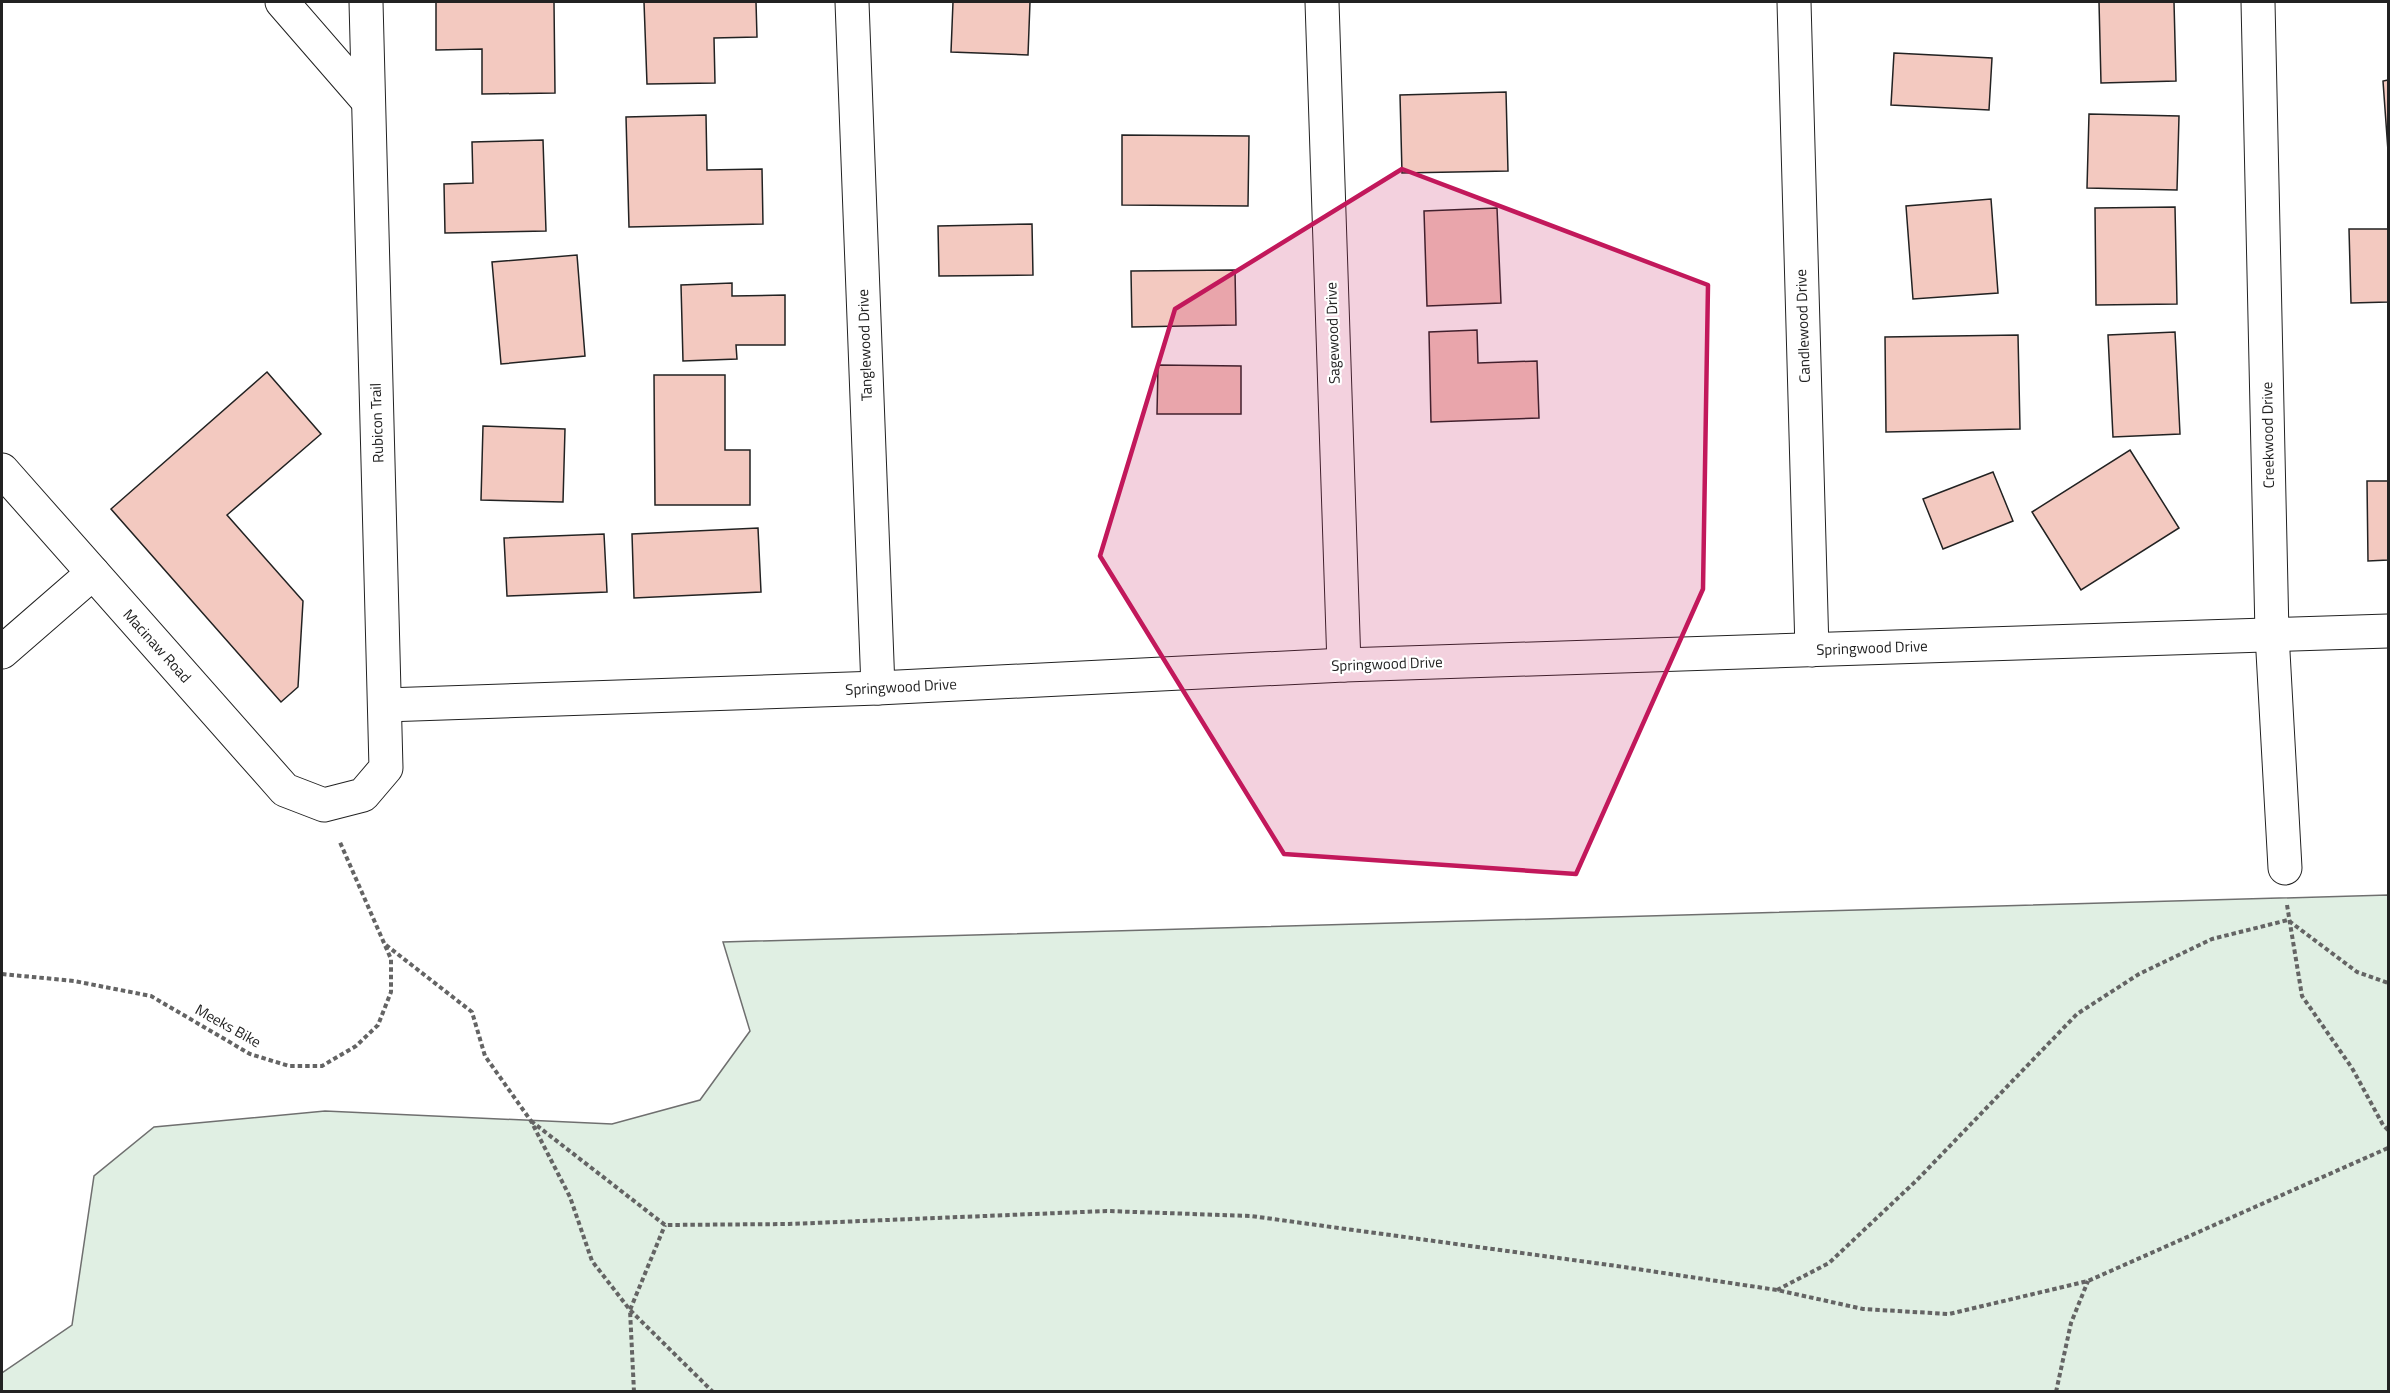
<svg xmlns="http://www.w3.org/2000/svg" width="2390" height="1393" viewBox="0 0 2390 1393" font-family="'Titillium Web',sans-serif">
  <style>
    .green { fill: #e0efe3; stroke: #6f6f6f; stroke-width: 1.5 }
    .building { fill: #f3c9c0; stroke: #222; stroke-width: 1.5 }
    .lines { fill: none; stroke-linecap: round; stroke-linejoin: round }
    .street-casing { stroke: #222; stroke-width: 35 }
    .path { stroke: #646464; stroke-width: 4; stroke-dasharray: 4.5 3; stroke-linecap: butt }
    .street { stroke: #fff; stroke-width: 33 }
    .marked { fill: #c2185b; fill-opacity: 0.2; stroke: #c2185b; stroke-width: 4.5; stroke-linejoin: round }
    .labels { text-anchor: middle; stroke-width: 4.5; stroke-linejoin: round; paint-order: stroke }
    .street-label { font-size: 15px; fill: #222; stroke: #fff }
  </style>
  <rect width="100%" height="100%" fill="#fff"/>
  <!-- green -->
  <path class="green" d="M2388,895V1391H2V1373L72,1325L94,1176L154,1127L325,1111L612,1124L700,1100L750,1031L723,942Z"/>
  <!-- building -->
  <g class="building">
    <path d="M436,2H554L555,93L482,94V49L436,50Z"/>
    <path d="M644,2H756L757,37L714,38L715,83L647,84Z"/>
    <path d="M953,2H1030L1028,55L951,52Z"/>
    <path d="M2099,2H2174L2176,81L2101,83Z"/>
    <path d="M1894,53L1992,58L1989,110L1891,105Z"/>
    <path d="M2388,80V151L2383,81Z"/>
    <path d="M1506,92L1508,171L1402,173L1400,95Z"/>
    <path d="M2089,114L2179,116L2177,190L2087,188Z"/>
    <path d="M706,115L707,170L762,169L763,224L629,227L626,117Z"/>
    <path d="M1122,135L1249,136L1248,206L1122,205Z"/>
    <path d="M543,140L546,231L445,233L444,184L473,183L472,142Z"/>
    <path d="M1991,199L1998,293L1913,299L1906,206Z"/>
    <path d="M2175,207L2177,304L2096,305L2095,208Z"/>
    <path d="M1497,208L1501,303L1427,306L1424,211Z"/>
    <path d="M1032,224L1033,275L939,276L938,226Z"/>
    <path d="M2349,229H2388V302L2351,303Z"/>
    <path d="M577,255L585,356L501,364L492,262Z"/>
    <path d="M1235,270L1236,325L1132,327L1131,271Z"/>
    <path d="M732,283V296L785,295V345H736L737,359L683,361L681,285Z"/>
    <path d="M1477,330L1478,363L1537,361L1539,418L1431,422L1429,332Z"/>
    <path d="M2175,332L2180,434L2113,437L2108,335Z"/>
    <path d="M2018,335L2020,429L1886,432L1885,337Z"/>
    <path d="M1158,365L1241,366V414H1157Z"/>
    <path d="M267,372L321,434L227,515L303,601L298,687L281,702L111,509Z"/>
    <path d="M654,375H725V450H750V505H655Z"/>
    <path d="M483,426L565,429L563,502L481,500Z"/>
    <path d="M2130,450L2179,528L2081,590L2032,512Z"/>
    <path d="M1993,472L2013,521L1943,549L1923,499Z"/>
    <path d="M2367,481H2388V560L2368,561Z"/>
    <path d="M758,528L761,592L634,598L632,534Z"/>
    <path d="M604,534L607,592L507,596L504,538Z"/>
  </g>
  <g class="lines">
    <!-- street casing -->
    <g class="street-casing">
      <g id="street">
        <path d="M282,2L368,101"/>
        <path d="M852,2L878,688"/>
        <path d="M1322,2L1344,665"/>
        <path d="M1794,2L1812,650"/>
        <path d="M2258,2L2272,634L2285,868"/>
        <path d="M2,470L285,790L324,805L363,795L386,768L366,2"/>
        <path d="M2,652L93,573"/>
        <path d="M385,705L878,688L1344,665L2388,631"/>
      </g>
    </g>
    <!-- path -->
    <g class="path">
      <path d="M2287,905L2302,996L2352,1068L2383,1125L2388,1130"/>
      <path d="M2289,921L2357,972L2388,983"/>
      <path d="M386,945L472,1012L485,1056L531,1121L570,1197L592,1261L630,1310L713,1392"/>
      <path d="M2,974L74,981L151,996L250,1054L289,1066H322L356,1046L378,1025L391,992V959L339,840"/>
      <path d="M531,1121L665,1225L789,1224L1107,1211L1251,1216L1617,1266L1777,1290L1863,1309L1949,1314L2088,1281L2388,1148"/>
      <path d="M1777,1290L1829,1263L1917,1180L2077,1014L2139,974L2212,939L2288,920"/>
      <path d="M634,1392L630,1310L665,1225"/>
      <path d="M2056,1392L2071,1323L2088,1281"/>
    </g>
    <!-- street -->
    <use href="#street" class="street"/>
  </g>
  <!-- marked area -->
  <path class="marked" d="M1402,169L1708,285L1703,589L1576,874L1284,854L1100,556L1175,309Z"/>
  <g class="labels">
    <!-- street labels -->
    <g class="street-label">
      <text transform="translate(1803 326) rotate(-92)" y="5">Candlewood Drive</text>
      <text transform="translate(1333 333) rotate(-92)" y="5">Sagewood Drive</text>
      <text transform="translate(865 345) rotate(-92)" y="5">Tanglewood Drive</text>
      <text transform="translate(377 423) rotate(-92)" y="5">Rubicon Trail</text>
      <text transform="translate(2268 435) rotate(-91)" y="5">Creekwood Drive</text>
      <text transform="translate(157 646) rotate(48)" y="5">Macinaw Road</text>
      <text transform="translate(1872 648) rotate(-2)" y="5">Springwood Drive</text>
      <text transform="translate(1387 664) rotate(-2)" y="5">Springwood Drive</text>
      <text transform="translate(901 687) rotate(-3)" y="5">Springwood Drive</text>
      <text transform="translate(228 1026) rotate(29)" y="5">Meeks Bike</text>
    </g>
  </g>
  <!-- border -->
  <rect width="2390" height="1393" fill="none" stroke="#222222" stroke-width="6"/>
</svg>
